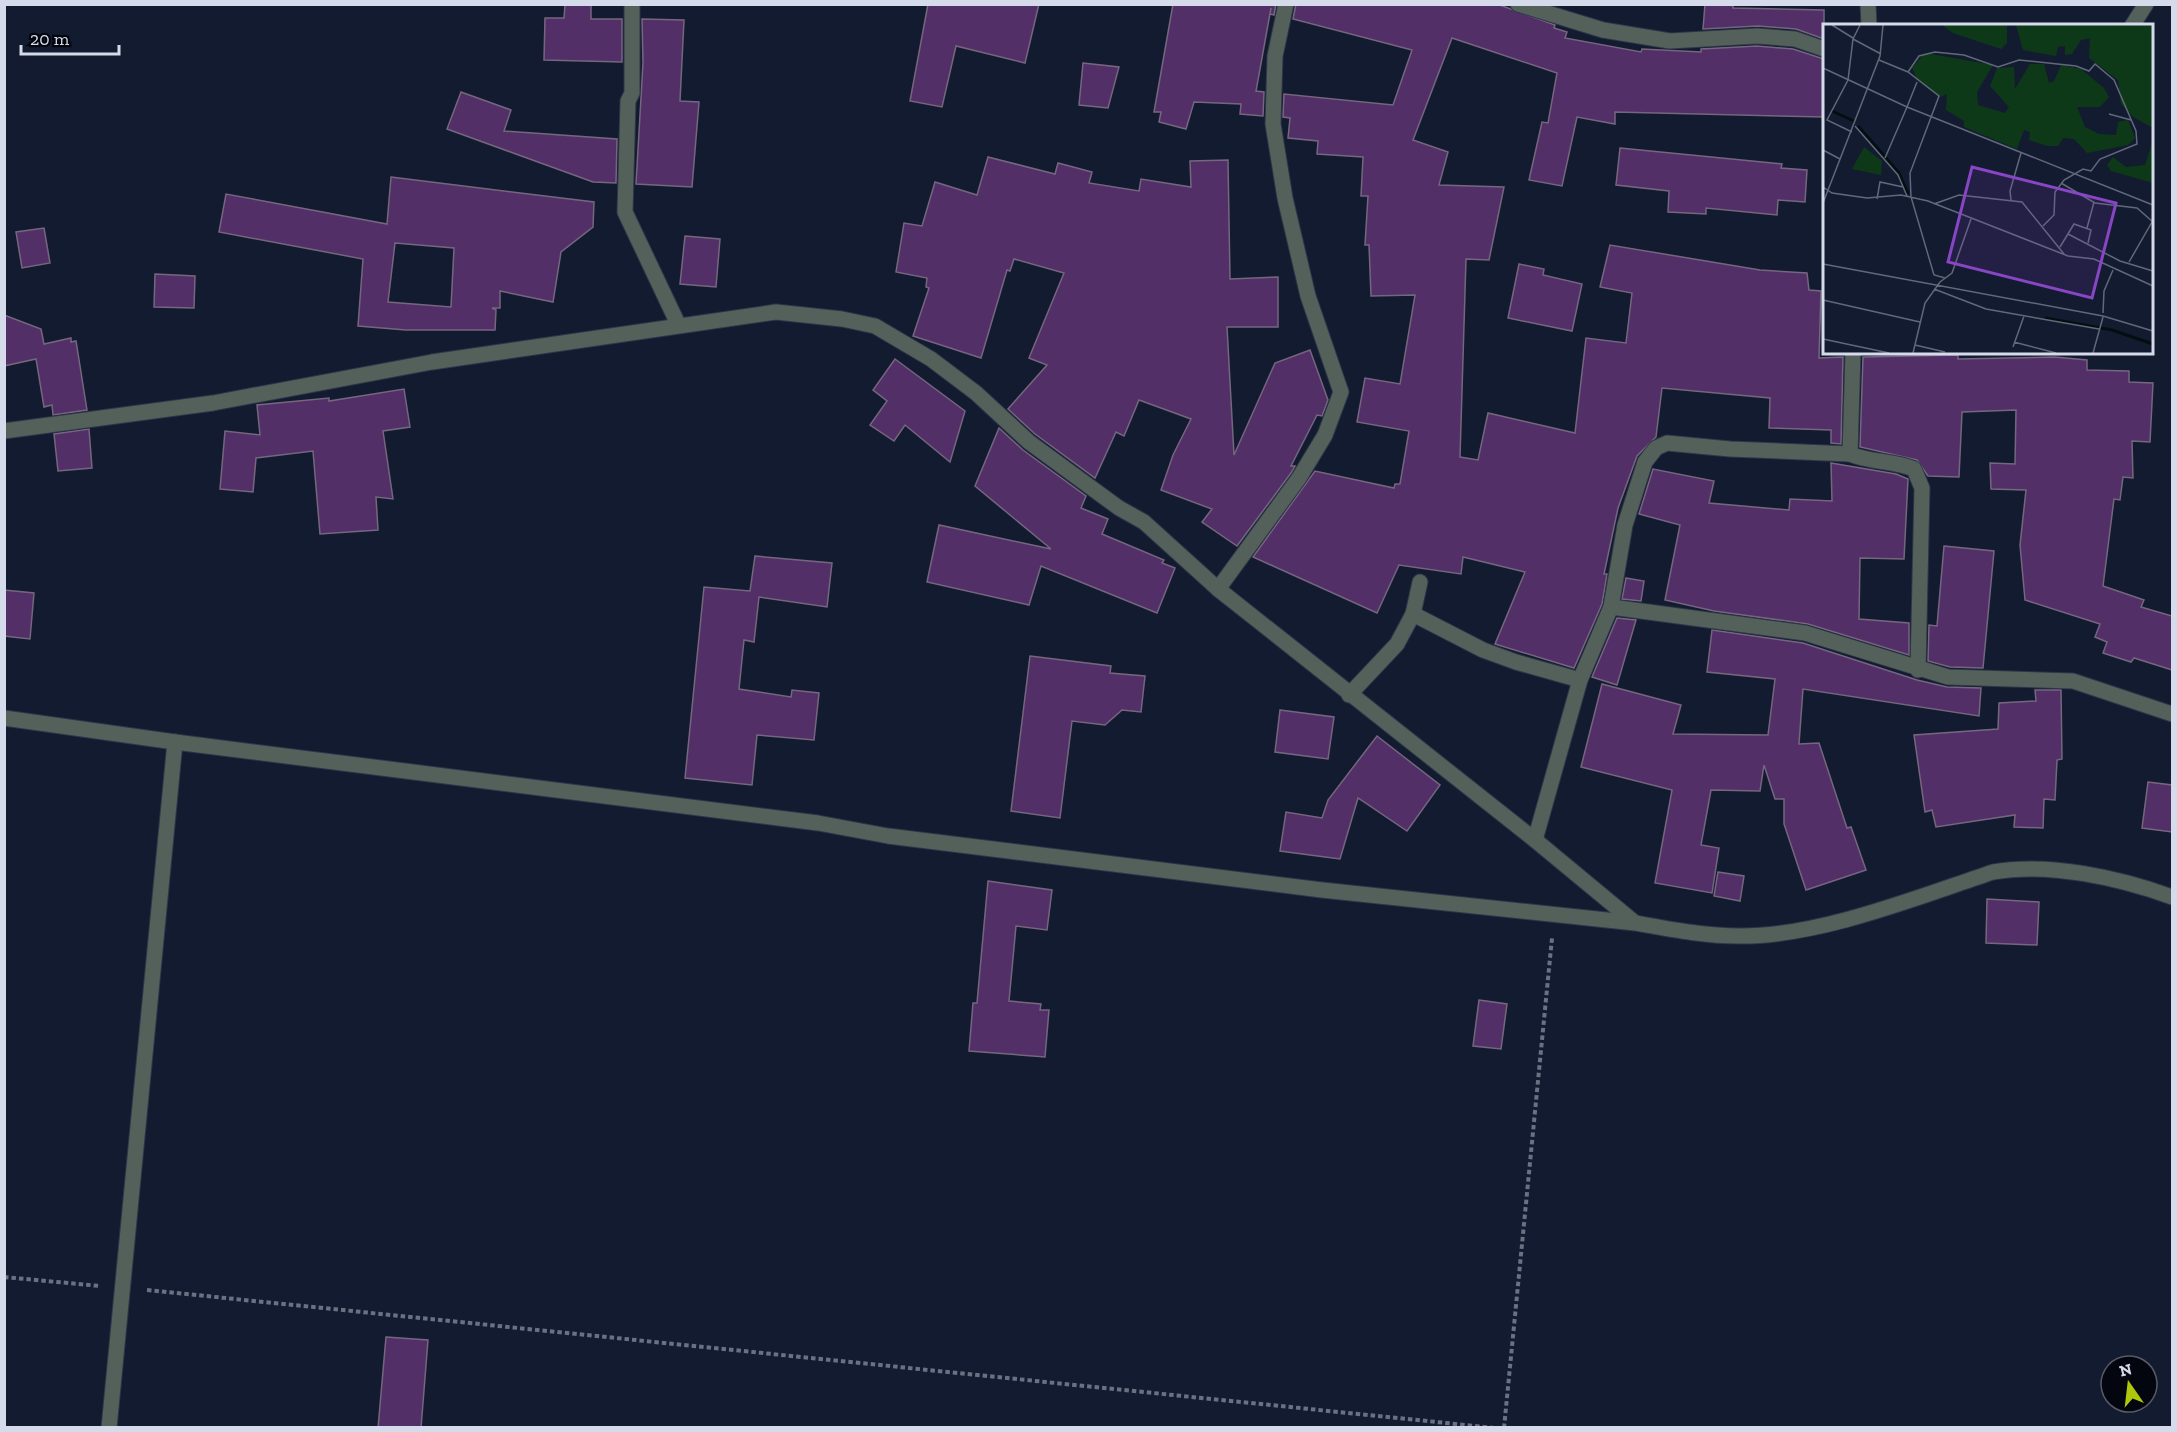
<svg xmlns="http://www.w3.org/2000/svg" width="2177" height="1432" viewBox="0 0 2177 1432" font-family="'Zilla Slab',serif">
  <style>
    .building { fill: #532f68; stroke: #75667f; stroke-width: 1.5; fill-rule: evenodd }
    .lines { fill: none; stroke-linecap: round; stroke-linejoin: round }
    .minor-casing { stroke: #2e364a; stroke-width: 17 }
    .path { stroke: #6a7183; stroke-width: 4; stroke-dasharray: 4.5 3; stroke-linecap: butt }
    .minor { stroke: #54615a; stroke-width: 15 }
    .inset-river { fill: none; stroke: #030e11; stroke-width: 3 }
    .inset-road { fill: none; stroke: #61687a; stroke-width: 1.5 }
    .view { fill: #8846c5; fill-opacity: 0.15; stroke: #8846c5; stroke-width: 3 }
    .inset-edge { fill: none; stroke: #d5dbea; stroke-width: 3 }
  </style>
  <rect width="100%" height="100%" fill="#131b30"/>
  <!-- building -->
  <g class="building">
    <path d="M928,4H1039L1025,63L956,46L942,107L910,101Z"/>
    <path d="M1173,4H1276L1274,15L1270,14L1271,8L1256,91L1264,92L1263,116L1240,114L1241,104L1194,102L1186,129L1159,122L1161,112H1154Z"/>
    <path d="M1296,4H1497L1555,25L1554,28L1567,32L1565,38L1641,52L1642,49L1701,52V49L1757,46L1793,49L1824,59V117L1615,112V124L1577,117L1562,186L1529,180L1542,122L1548,123L1557,73L1452,38L1413,140L1448,152L1439,185L1504,187L1489,260L1466,259L1460,457L1478,460L1488,413L1575,433L1586,338L1626,343L1632,293L1600,287L1610,245L1760,270L1807,273L1809,290L1821,291L1819,358L1843,357L1841,444L1831,443V430L1769,428L1770,398L1662,388L1656,437L1637,456L1618,508L1604,574H1607L1602,604L1574,668L1495,644L1525,572L1463,557L1461,574L1399,565L1377,613L1253,557L1315,471L1394,488L1395,484H1400L1409,431L1357,422L1365,378L1400,384L1415,295L1371,296L1369,245H1365L1368,196H1361L1363,157L1317,154L1318,141L1288,138L1290,118L1283,117L1284,94L1393,105L1412,50L1293,19Z"/>
    <path d="M1705,4H1733V8L1824,10V39L1796,29L1758,26L1703,29Z"/>
    <path d="M565,5H591V19H622V62L544,60L545,18H564Z"/>
    <path d="M642,19L684,20L680,101L699,102L692,187L636,184L643,63Z"/>
    <path d="M1083,63L1119,67L1108,108L1079,105Z"/>
    <path d="M461,92L511,110L504,131L617,139L616,183L593,182L447,129Z"/>
    <path d="M1620,148L1782,164L1781,168L1807,170L1805,202L1778,200L1777,215L1706,208V214L1668,212L1669,191L1616,185Z"/>
    <path d="M988,157L1055,174L1058,163L1092,172L1089,183L1139,191L1141,179L1191,187L1190,161L1228,160L1230,279L1278,277V327H1227L1234,455L1275,363L1310,350L1328,400L1322,416L1317,415L1291,466H1295L1291,473L1237,546L1202,522L1212,509L1161,490L1173,455L1191,419L1139,400L1124,436L1116,432L1095,478L1035,434L1008,409L1047,365L1029,358L1064,273L1014,259L1010,271L1007,270L981,358L913,336L929,288L926,287L927,278L896,272L904,223L922,226L935,182L977,195Z"/>
    <path d="M391,177L594,202L593,227L561,252L553,302L500,291V308H492L496,310L495,330H406L358,326L363,259L219,232L226,194L387,224ZM395,243L454,248L451,307L388,302Z"/>
    <path d="M44,228L50,263L22,268L16,232Z"/>
    <path d="M685,236L720,239L716,287L680,284Z"/>
    <path d="M1519,264L1544,269L1543,275L1582,284L1572,331L1508,318Z"/>
    <path d="M155,274L195,276L194,308L154,307Z"/>
    <path d="M4,315L41,329L44,344L71,338V342L76,341L87,410L53,415L52,405L44,407L36,359L4,366Z"/>
    <path d="M1958,355V359L2055,357L2087,360V370L2129,371V382L2153,383L2150,442L2132,441L2133,478L2123,477L2120,500L2114,499L2103,586L2144,600L2141,607L2172,616V670L2134,658L2131,662L2103,653L2107,642L2095,637L2100,624L2025,600L2020,545L2026,490L1991,489L1990,463L2015,464L2016,410L1962,412L1959,477L1928,476L1917,460L1860,447L1863,357Z"/>
    <path d="M895,359L965,411L950,462L905,425L894,441L870,425L887,401L873,390Z"/>
    <path d="M404,389L410,427L383,431L393,499L376,497L378,530L320,534L313,451L256,458L253,492L220,489L225,431L260,435L257,405L329,398V401Z"/>
    <path d="M999,428L1023,450L1086,496L1081,508L1108,519L1102,534L1164,560L1162,563L1175,568L1157,613L1041,566L1029,605L927,582L939,525L1051,549L975,486Z"/>
    <path d="M89,429L92,468L58,471L54,434Z"/>
    <path d="M1831,463L1896,474L1908,479L1904,559L1860,558L1859,619L1909,623V655L1808,624L1714,611L1665,600L1680,525L1639,514L1653,469L1714,481L1709,503L1789,510L1790,499L1832,501Z"/>
    <path d="M1944,546L1994,551L1983,668L1950,667L1928,661L1929,625L1937,626Z"/>
    <path d="M755,556L832,563L827,607L759,597L754,642L744,640L739,689L791,697L792,690L819,693L814,740L757,735L752,785L685,778L704,587L750,591Z"/>
    <path d="M1626,578L1644,581L1641,601L1622,599Z"/>
    <path d="M4,590L34,593L30,639L4,636Z"/>
    <path d="M1617,618L1636,620L1617,685L1592,677Z"/>
    <path d="M1712,630L1803,643L1917,680L1947,687L1981,688L1979,716L1803,689L1799,744L1819,743L1847,828L1851,827L1866,870L1806,890L1784,824V799H1775L1764,765L1760,791L1711,790L1701,845L1719,848L1712,893L1655,883L1672,790L1581,767L1602,684L1681,705L1673,734L1768,735L1775,679L1707,672Z"/>
    <path d="M1030,656L1111,666L1110,673L1145,676L1141,712L1122,710L1105,725L1072,721L1060,818L1011,811Z"/>
    <path d="M2035,690H2061L2062,759L2057,760L2055,800L2044,799L2043,828L2014,827L2015,815L1936,827L1932,810L1925,812L1914,735L1998,729L1999,703L2036,701Z"/>
    <path d="M1280,710L1334,717L1328,759L1275,752Z"/>
    <path d="M1377,736L1440,785L1407,831L1358,798L1340,859L1280,851L1286,812L1322,818L1328,800Z"/>
    <path d="M2148,782L2172,785V832L2142,828Z"/>
    <path d="M1718,872L1744,876L1740,901L1714,896Z"/>
    <path d="M988,881L1052,890L1047,930L1016,926L1009,1001L1041,1004L1040,1010H1049L1045,1057L969,1051L973,1003H977Z"/>
    <path d="M1987,899L2039,902L2037,945L1986,943Z"/>
    <path d="M1479,1000L1507,1004L1501,1049L1473,1046Z"/>
    <path d="M386,1337L428,1340L421,1428H378Z"/>
  </g>
  <g class="lines">
    <!-- minor casing -->
    <g class="minor-casing">
      <g id="minor">
        <path d="M632,4V93L628,101L625,212L678,324"/>
        <path d="M1518,4L1603,30L1670,41L1757,36L1795,39L1824,49"/>
        <path d="M1868,4L1869,26"/>
        <path d="M2132,26L2146,4"/>
        <path d="M4,431L213,403L432,362L776,312L842,319L875,326L931,359L976,393L1029,442L1119,508L1144,522L1218,589L1535,840L1634,922"/>
        <path d="M1850,454L1853,352"/>
        <path d="M1218,589L1299,478L1325,435L1341,392L1308,296L1285,198L1273,124L1275,56L1286,4"/>
        <path d="M1611,607L1805,633L1948,677L2073,681L2172,714"/>
        <path d="M1413,614L1483,650L1516,662L1580,680"/>
        <path d="M1349,695L1397,644L1413,614L1420,582"/>
        <path d="M4,718L175,742L818,823L888,836L1322,890L1635,923C1669,929 1704,936 1739,936C1818,937 1918,897 1993,872C2049,862 2120,878 2172,897"/>
        <path d="M1535,840L1580,680L1611,607L1625,525L1645,462L1656,448L1667,443L1730,449L1850,454C1871,463 1893,460 1914,469L1922,488L1918,670"/>
        <path d="M109,1428L175,742"/>
      </g>
    </g>
    <!-- path -->
    <g class="path">
      <path d="M4,1277L100,1286"/>
      <path d="M147,1290L1495,1428"/>
      <path d="M1504,1428L1552,938"/>
    </g>
    <!-- minor -->
    <use href="#minor" class="minor"/>
  </g>
  <!-- overview -->
  <g transform="translate(1823 24)">
    <rect width="330" height="330" fill="#131b30"/>
    <path d="M119,1H184V19L178,25L130,9ZM193,1H330V104L310,93L298,80L295,56L266,34L267,14L258,16L249,30L242,31V22L235,23L233,32L200,26ZM102,29L170,41L154,68L155,81L182,89L186,83L167,62L174,44L191,43L192,65L207,40H221L226,59L231,57L238,41L258,45L281,64L286,73L277,83H254L262,103L276,110L293,111L295,98L305,96L312,114L305,121L264,129L251,115L240,114L235,122H224L206,116L207,108L201,106L194,125L141,103V97L123,86L124,70L117,73L94,55L89,44ZM330,116V159L288,147L284,141L290,133L303,143L322,141ZM41,123L59,137L58,151L29,145Z" fill="#0e3919"/>
    <path class="inset-river" d="M9,87L31,97M35,102L76,149L85,170M222,294L289,306L330,320"/>
    <path class="inset-road" d="M9,1L30,14M30,15L58,30M56,36L85,48L116,72L87,149L88,173L111,251L122,254M0,44L84,83L330,181M85,48L96,32L112,28L141,31L175,43L196,36L253,42L266,47L272,40L291,56L313,107L314,120L277,135L268,147L260,145L241,156L232,168L231,191L220,202M84,83L94,58M286,90L308,96M32,102L75,151L84,172M29,108L4,96L25,56L30,15L37,1M0,126L17,135M62,134L84,83M238,159L272,179L314,184L330,198M0,163L9,169L44,174L78,171L105,177L245,232L271,235L330,262M54,175L57,158L80,163M188,176L187,167L198,129M0,179L57,32L60,1M111,180L136,171L199,178L241,230M264,204L271,178M245,210L297,237L330,247M237,223L251,200L268,206L265,219M306,238L329,198M0,240L280,292L330,307M111,265L163,285L276,305M0,276L97,298M280,289L281,267L290,246M0,315L66,329M191,318L233,329M92,321L122,328M190,323L201,292M90,329L102,279L117,258L129,249L148,195M270,329L280,293"/>
    <path class="view" d="M149,143L293,179L269,274L125,238Z"/>
    <rect width="330" height="330" class="inset-edge"/>
  </g>
  <!-- border -->
  <rect width="2177" height="1432" fill="none" stroke="#d5dbea" stroke-width="12"/>
  <!-- north arrow -->
  <g transform="translate(2129 1384) rotate(346)"><circle r="28" fill="#04060f" stroke="#585b67" stroke-width="1.5"/>
  <path d="M0-4.5L10 22L0 15L-10 22Z" fill="#aec60b"/>
  <text y="-9" font-size="16" font-weight="bold" text-anchor="middle" fill="#d5dbea">N</text>
  </g>
  <!-- scale -->
  <path d="M21 45v9h98v-9" fill="none" stroke="#d5dbea" stroke-width="3"/>
  <text x="30" y="45" font-size="18" fill="#d5dbea" stroke="#04060f" stroke-width="4.5" paint-order="stroke">20 m</text>
</svg>
